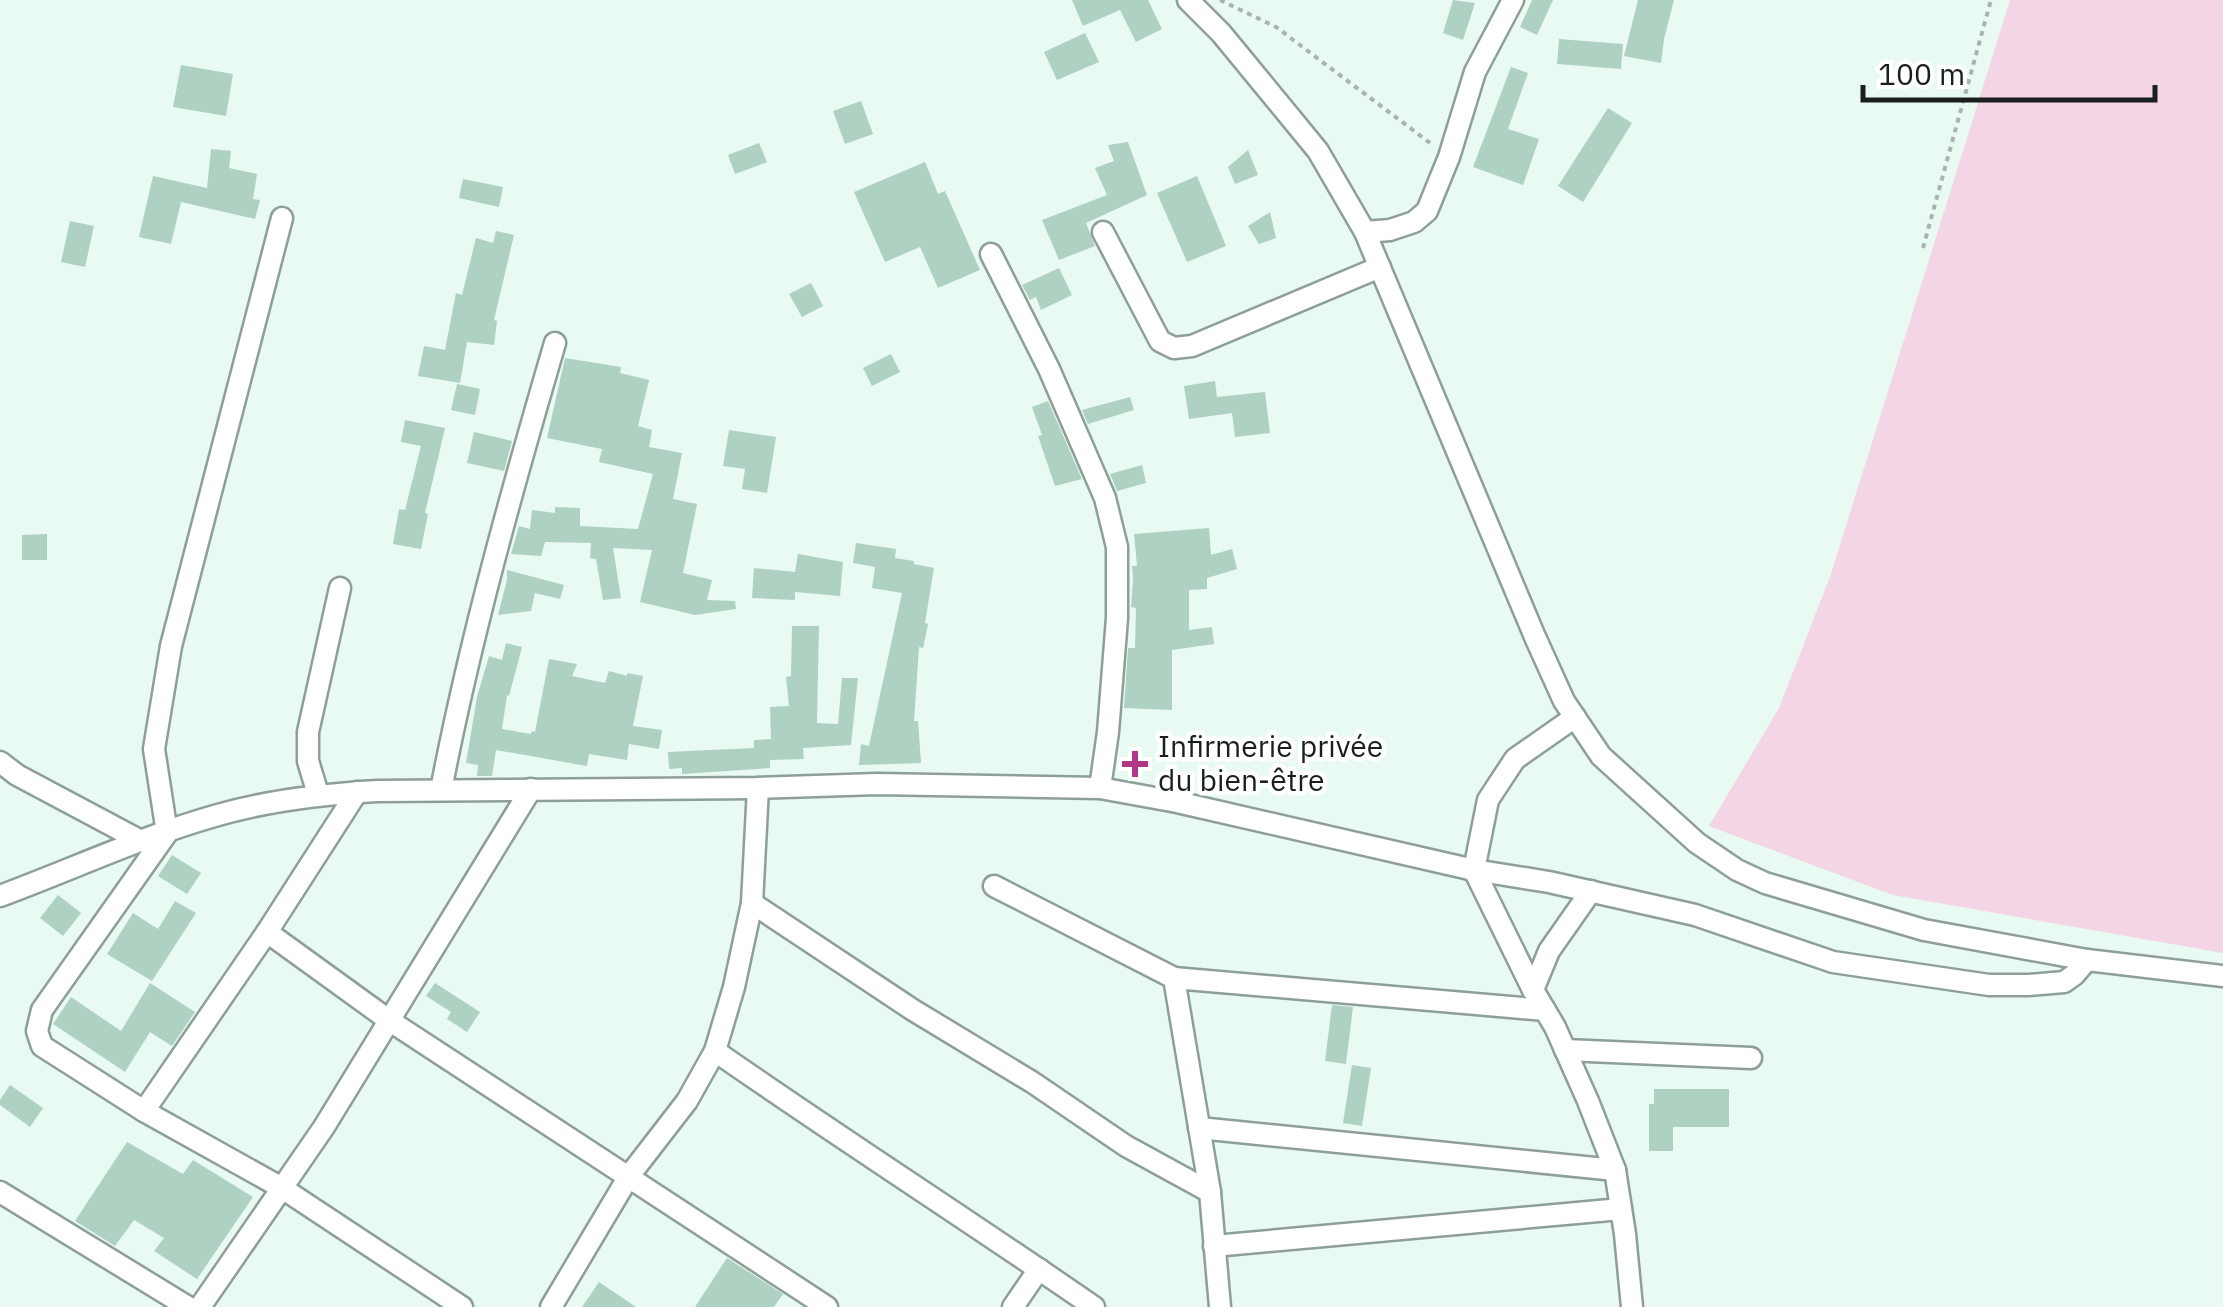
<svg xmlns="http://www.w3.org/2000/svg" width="2223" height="1307" viewBox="0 0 2223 1307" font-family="'IBM Plex Sans',sans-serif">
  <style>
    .green { fill: #f4d5e6 }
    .building { fill: #afd1c1 }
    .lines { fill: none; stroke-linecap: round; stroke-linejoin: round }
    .street-casing { stroke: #8e9f97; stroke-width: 25 }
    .path { stroke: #a7b5ae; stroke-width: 4; stroke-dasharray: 5 5; stroke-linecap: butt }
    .street { stroke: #fff; stroke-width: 20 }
    .poi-dot { fill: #b03689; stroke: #fff; stroke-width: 4 }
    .labels { text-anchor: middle; stroke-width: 9; stroke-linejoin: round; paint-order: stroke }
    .poi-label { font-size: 30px; fill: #191f1c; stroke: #fff; text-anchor: start }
  </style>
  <rect width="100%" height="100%" fill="#e8faf1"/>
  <!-- green -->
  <path class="green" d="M2010,0H2223V953L1893,895L1709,826L1779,708L1831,574Z"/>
  <!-- building -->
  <g class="building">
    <path d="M1072,0H1148L1162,29L1136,42L1120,10L1083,26Z"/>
    <path d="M1453,0L1475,3L1463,40L1443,33Z"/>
    <path d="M1532,0H1553L1537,35L1520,27Z"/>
    <path d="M1638,0H1674L1664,39L1661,63L1624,56Z"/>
    <path d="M1085,33L1099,62L1057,80L1044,52Z"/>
    <path d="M1559,39L1623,44L1621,69L1557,64Z"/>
    <path d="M181,65L233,74L226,116L173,107Z"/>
    <path d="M1511,67L1528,73L1508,129L1539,139L1523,185L1473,167Z"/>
    <path d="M861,101L873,134L845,144L833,111Z"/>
    <path d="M1608,108L1632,123L1583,202L1558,186Z"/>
    <path d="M1128,142L1147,195L1086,223L1095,246L1059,260L1042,220L1107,195L1095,168L1114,161L1108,145Z"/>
    <path d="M759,143L767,162L735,174L728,155Z"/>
    <path d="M211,149L231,151L229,168L257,174L253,199L260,200L255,219L181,202L171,244L139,237L153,176L207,188Z"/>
    <path d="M1248,150L1258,175L1235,184L1228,167Z"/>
    <path d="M925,162L938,194L945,191L980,270L938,288L920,247L885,262L854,192Z"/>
    <path d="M1197,176L1226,246L1187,262L1157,193Z"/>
    <path d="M463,179L503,187L499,207L459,198Z"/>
    <path d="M1270,212L1276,238L1259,244L1248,226Z"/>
    <path d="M70,221L94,226L85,267L61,262Z"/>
    <path d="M496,231L514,235L494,320L497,321L494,345L467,342L460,383L418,376L424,346L445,350L456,293L462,295L476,238L493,243Z"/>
    <path d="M1059,268L1072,295L1041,310L1036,297L1030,300L1022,285Z"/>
    <path d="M811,283L823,306L802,317L789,294Z"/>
    <path d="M891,354L900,372L872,386L863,368Z"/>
    <path d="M565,358L621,367L620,373L649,380L638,426L652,430L649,447L682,453L673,499L697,504L683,573L712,580L707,600L735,601L736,609L695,615L640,602L652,550L613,548L621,598L603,600L596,559L590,558L591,543L545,542L541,556L511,554L519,526L530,529L532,510L555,513V507L580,508V526L638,529L653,474L599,462L602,449L547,438Z"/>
    <path d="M1215,381L1217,397L1265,392L1270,433L1235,437L1232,413L1189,419L1184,386Z"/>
    <path d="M457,384L480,389L475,415L451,410Z"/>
    <path d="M1130,397L1134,410L1088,424L1082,410Z"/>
    <path d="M1048,401L1082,479L1055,486L1038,436L1042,435L1032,407Z"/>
    <path d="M405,420L445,428L425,513L428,514L421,549L393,544L399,509L405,510L421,446L401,442Z"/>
    <path d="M729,430L776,437L767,493L742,489L745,469L723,466Z"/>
    <path d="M474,432L512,441L504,471L467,463Z"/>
    <path d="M1142,465L1146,483L1117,491L1110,474Z"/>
    <path d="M1209,528L1211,555L1232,549L1237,569L1207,578V589L1189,590V630L1212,627L1214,644L1172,650V710L1124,708L1128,648H1135L1136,608L1131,607L1133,579L1132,566H1137L1134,534Z"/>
    <path d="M47,534V560H22V535Z"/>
    <path d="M856,543L896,549L895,558L914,561V564L934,568L925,623L928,624L923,648L919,647L914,721H918L921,763L859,765L861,744L869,746L902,593L872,588L875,567L853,563Z"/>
    <path d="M798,554L843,562L840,596L795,592V600L752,598L754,568L795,572Z"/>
    <path d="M507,570L564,585L560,599L535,593L531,611L498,615L507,580Z"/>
    <path d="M792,626H819L817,723L838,724L842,678H858L851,745L803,748L804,759L770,760V768L682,774V768L669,769L668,752L754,748V740L771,739L770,707L789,706L786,677L791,676Z"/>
    <path d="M506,643L522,647L509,696L507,695L502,729L531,734L532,731L535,732L549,659L577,664L572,676L605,683L609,671L627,676V673L643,676L633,726L662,730L659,749L629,744L627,760L589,754L587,766L496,750L492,776H477L478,765L466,763L477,697L489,656L502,660Z"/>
    <path d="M172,855L201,873L187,894L158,876Z"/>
    <path d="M58,895L81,913L63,936L40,918Z"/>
    <path d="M175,901L196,913L152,981L107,954L133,913L158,929Z"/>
    <path d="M150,983L195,1012L172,1046L150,1032L125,1072L53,1024L71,997L121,1031Z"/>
    <path d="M435,983L480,1012L467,1032L447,1019L451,1012L426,996Z"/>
    <path d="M1332,1005L1353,1007L1346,1064L1325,1061Z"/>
    <path d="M1352,1065L1371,1068L1362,1126L1343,1123Z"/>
    <path d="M10,1085L43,1108L30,1127L0,1105V1100Z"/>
    <path d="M1654,1089H1729V1127H1673V1151H1649V1104H1654Z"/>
    <path d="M127,1142L183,1174L193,1160L253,1197L197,1279L154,1251L164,1238L134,1220L115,1246L75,1221Z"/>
    <path d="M727,1258L783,1294L774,1307H695Z"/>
    <path d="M599,1282L636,1307H582Z"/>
  </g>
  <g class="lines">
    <!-- street casing -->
    <g class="street-casing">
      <g id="street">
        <path d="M1188,0L1221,33L1318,151L1365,232L1535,637L1564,701L1601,756L1697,843L1737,870L1765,883L1924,930L2087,960L2223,976"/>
        <path d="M1103,232L1160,341L1174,348L1192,346L1380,267"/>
        <path d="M1365,232L1390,230L1414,222L1427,211L1449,157L1475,72L1513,0"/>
        <path d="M991,254L1049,369L1105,498L1117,547V618L1108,732L1100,788"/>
        <path d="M0,762L17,775L141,841"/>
        <path d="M441,790C470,639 512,490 555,343"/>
        <path d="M357,792L267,932L390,1021L827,1307"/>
        <path d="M318,794L308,761V732L340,588"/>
        <path d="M994,886L1174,978"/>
        <path d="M1591,891L1549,951L1533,990L1555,1027L1588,1101L1615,1170L1625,1234L1632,1307"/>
        <path d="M0,896C73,869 143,836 218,815C270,800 324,794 378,791L758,788L877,784L1100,788L1177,802L1474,870L1549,882L1695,915L1833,962L1989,985H2029L2064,982L2074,975L2087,960"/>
        <path d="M752,903L913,1010L1032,1082L1126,1146L1210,1192"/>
        <path d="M267,932L144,1111L282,1188L462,1307"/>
        <path d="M1533,990L1474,870L1488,800L1515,759L1575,717"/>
        <path d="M1565,1050L1751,1058"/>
        <path d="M715,1051C840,1138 968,1220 1094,1307"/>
        <path d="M144,1111L42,1046L37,1031L42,1010L167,833L154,749L171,646L282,218"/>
        <path d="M1199,1128L1615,1170"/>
        <path d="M0,1192L188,1307"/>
        <path d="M1214,1246L1621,1209"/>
        <path d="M200,1307L324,1127L531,789"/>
        <path d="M551,1307L629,1176L687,1101L715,1051L734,987L752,903L758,788"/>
        <path d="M1013,1307L1039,1269"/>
        <path d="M1220,1307L1210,1192L1174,978L1545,1010"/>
      </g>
    </g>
    <!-- path -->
    <g class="path">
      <path d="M1220,0L1276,27L1434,146"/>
      <path d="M1923,248L1991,0"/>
    </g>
    <!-- street -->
    <use href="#street" class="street"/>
  </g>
  <!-- markers -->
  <path class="poi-dot" d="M1130 749h10v10h10v10h-10v10h-10v-10h-10v-10h10z"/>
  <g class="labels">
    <!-- poi labels -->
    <g class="poi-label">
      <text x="1158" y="757">Infirmerie privée<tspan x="1158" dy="34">du bien-être</tspan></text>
    </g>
  </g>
  <!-- scale -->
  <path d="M1863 85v15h292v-15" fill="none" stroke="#191f1c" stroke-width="5"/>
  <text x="1878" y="85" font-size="30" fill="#191f1c" stroke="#ffffff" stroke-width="8" paint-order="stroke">100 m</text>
</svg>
